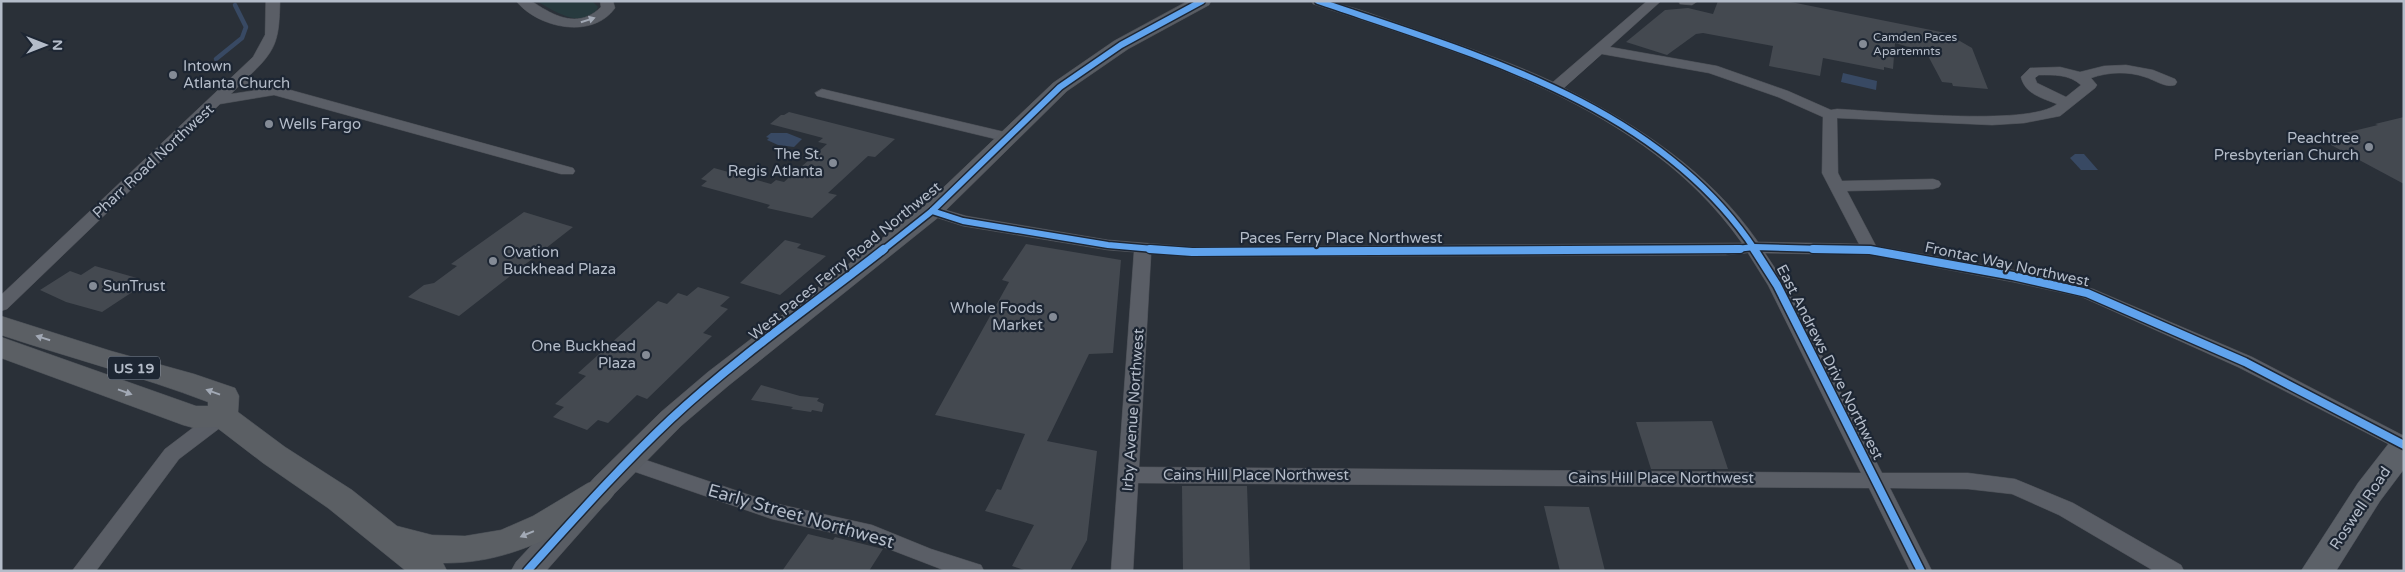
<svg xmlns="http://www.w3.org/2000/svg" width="2405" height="572" viewBox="0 0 2405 572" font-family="'Varela Round',sans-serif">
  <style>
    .green { fill: #273a3e }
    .water { fill: #384963 }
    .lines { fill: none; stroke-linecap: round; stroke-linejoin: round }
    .stream { stroke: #384963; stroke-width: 4.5 }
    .building { fill: #444950 }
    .minor-casing { stroke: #484c53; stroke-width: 1 }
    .secondary-casing { stroke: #484c53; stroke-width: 1 }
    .primary-casing { stroke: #484c55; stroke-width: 1 }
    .trunk-casing { stroke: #474c53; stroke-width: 1 }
    .minor { fill: #5a5e66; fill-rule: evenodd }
    .secondary { fill: #595d64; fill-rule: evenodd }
    .primary { fill: #5c6168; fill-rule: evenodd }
    .trunk { fill: #5b5f64; fill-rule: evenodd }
    .cycleway-far1-casing { stroke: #1d2633; stroke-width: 9 }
    .cycleway-casing { stroke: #1d2633; stroke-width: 11 }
    .cycleway-far1 { stroke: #60a3ed; stroke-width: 6 }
    .cycleway { stroke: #60a3ed; stroke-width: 8 }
    .oneway { fill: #a2a9b5 }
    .poi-dot { fill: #848b96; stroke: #1d2633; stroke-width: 2 }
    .labels { text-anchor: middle; stroke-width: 4.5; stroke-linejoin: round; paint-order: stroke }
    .far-poi-label { font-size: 12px; fill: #b4bcc9; stroke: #1d2633; text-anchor: start }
    .shield { fill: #1d2633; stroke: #878f9c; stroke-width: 1 }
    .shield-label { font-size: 14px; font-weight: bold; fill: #b4bcc9 }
    .poi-label { font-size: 15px; fill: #b4bcc9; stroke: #1d2633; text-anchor: start }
    .street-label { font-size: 15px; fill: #b4bcc9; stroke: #1d2633 }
    .near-street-label { font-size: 18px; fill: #b4bcc9; stroke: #1d2633 }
  </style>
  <rect width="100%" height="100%" fill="#2a3038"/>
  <!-- green -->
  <path class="green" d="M537,1H592L598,7C588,33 551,10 537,1Z"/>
  <!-- water -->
  <g class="water">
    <path d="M1843,73L1877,81L1876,90L1841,82Z"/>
    <path d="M771,133H787L802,139L794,147L778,145L767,140L769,138L766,137Z"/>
    <path d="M2075,154H2084L2098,170H2081L2070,158Z"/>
  </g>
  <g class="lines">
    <!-- stream -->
    <path class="stream" d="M216,59L242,38L246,27L235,5"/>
  </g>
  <!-- building -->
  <g class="building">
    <path d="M1718,1H1786L1946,33L1972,48L1988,89L1953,86L1952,83L1942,82L1926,52L1895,43L1893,69L1884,67V70L1823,58L1820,76L1769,66L1773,46L1703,33L1696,34L1667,55L1626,42L1665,10L1688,8L1713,14Z"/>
    <path d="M789,112L895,139L875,157L868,156L828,193L837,195L812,218L767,208L770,205L701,186L707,181L701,179L714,168L771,184L776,180L784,182L827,144L818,142L823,138L770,124L781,115H784Z"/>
    <path d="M2404,117V184L2320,139L2378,125L2375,124Z"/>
    <path d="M524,212L573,227L459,316L408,297L424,285L434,283L457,266L451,264Z"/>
    <path d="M785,240L801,244L797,248L826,256L780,295L740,283Z"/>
    <path d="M1026,244L1121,260L1113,353L1089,354L1047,441L1097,451L1087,540L1070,571H1027L1012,566L1034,525L985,511L997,489L1001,490L1025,434L935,415L1009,282L1002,280Z"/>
    <path d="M95,266L137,278L135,279L146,283L102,312L66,302L40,290L70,271L81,275Z"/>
    <path d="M698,287L730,297L720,306L728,309L703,333L712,336L647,399L637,395L608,423L598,420L587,430L553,417L564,407L555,404L586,376L578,373L658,301L667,304L678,293L687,296Z"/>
    <path d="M761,385L800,396L819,398L817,401L824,404L822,412L812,410L811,412L791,409L793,407L751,400Z"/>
    <path d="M1712,421L1728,469H1651L1636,422Z"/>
    <path d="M1182,486H1247L1250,571H1183Z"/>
    <path d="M1544,506L1589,507L1605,571H1560Z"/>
    <path d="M808,534L833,540L835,537L883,549L869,571H782Z"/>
  </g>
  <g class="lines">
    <!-- minor casing -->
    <g class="minor-casing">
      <g id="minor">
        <path d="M266,1H280C279,41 277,50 247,78L573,168L575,171L573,174H561L274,95L220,104L7,309L1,311V295L253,57L265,35ZM240,85L257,90L231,94Z"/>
        <path d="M516,1C520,1 527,0 532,2C536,3 541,8 546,10C565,21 584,24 601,7L600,1H613L615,8C592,40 538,28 516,1Z"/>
        <path d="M1312,1C1342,1 1371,14 1400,24C1451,42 1504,59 1553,82L1647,1H1661L1610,47L1717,66L1788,91L1831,110L1837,109C1879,111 2029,127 2057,104C2042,98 2025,94 2021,77L2030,68L2060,67L2080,72L2104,66L2126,65L2153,70L2175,79L2177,82L2175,85C2165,88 2155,80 2145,77C2128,71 2108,72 2091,78L2097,85L2095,88L2060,116L2024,123L1992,125L1837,118L1838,173L1842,181L1933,179L1939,181L1941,184L1939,187L1933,189L1847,191L1876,246L2013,270L2093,289L2252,357L2404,436V452L2238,367L2082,297L2013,282L1870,255L1765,253L1786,285L1882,473H1968L2015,479L2073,503L2181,565L2184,571H2154L2059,515L2012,494L1968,489L1890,488L1932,571H1910L1869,488L1138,483L1133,571H1111L1134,252L1108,250L963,226L926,214L924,211L926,208L932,206L966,216L1108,240L1192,247L1742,243C1644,104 1466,55 1313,4ZM1602,54L1709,73L1778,97L1823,117L1822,173L1859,244L1758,242C1710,172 1638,125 1564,88ZM2039,75C2054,75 2069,74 2081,85L2066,97L2037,83L2035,78ZM1748,253L1768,285L1861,473L1139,467L1151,254L1192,257L1726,255Z"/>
        <path d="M1679,1H1698L1692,5L1680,4Z"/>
        <path d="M822,89L1013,134L1016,137L1008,142L817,96L815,93Z"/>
        <path d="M222,409L229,411L232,416L229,421L179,459L96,571H72L165,449L215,411Z"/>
        <path d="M628,454L773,503L872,525L931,549L981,565L984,571H946L868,541L772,519L621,467L618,462L621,457Z"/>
      </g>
    </g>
    <!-- secondary casing -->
    <g class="secondary-casing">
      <path id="secondary" d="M1188,1H1211L1209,5L1128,49L1067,91L940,216L728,386L681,426L615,493L546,571H511L516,562L595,477L661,412L708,372L924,206L1053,83L1114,41Z"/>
    </g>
    <!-- primary casing -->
    <g class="primary-casing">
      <path id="primary" d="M2404,435V469L2380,501L2336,571H2301L2358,483L2393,438Z"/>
    </g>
    <!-- trunk casing -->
    <g class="trunk-casing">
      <path id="trunk" d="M1,316L111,351L194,374L235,388L239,396L238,412L285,447L352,490L397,526L432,535L465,536L501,530L533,516L588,483L599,480L610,483L615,492C608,505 596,511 584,518C541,545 494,564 443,563L447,571H406L328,508L263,463L216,427L194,428L183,425L1,358V337L196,406H208V402C140,376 70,358 1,335Z"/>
    </g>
    <!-- minor -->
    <use href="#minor" class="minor"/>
    <!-- secondary -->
    <use href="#secondary" class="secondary"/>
    <!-- primary -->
    <use href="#primary" class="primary"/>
    <!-- trunk -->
    <use href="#trunk" class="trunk"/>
    <!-- cycleway-far1 casing -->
    <g class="cycleway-far1-casing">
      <g id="cycleway-far1">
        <path d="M1318,1C1474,54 1659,104 1755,250"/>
        <path d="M932,211L963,221L1108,245L1165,250"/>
        <path d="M883,250L932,211L1060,87L1121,45L1202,1"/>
        <path d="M1728,250L1754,247L1862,250"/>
      </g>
    </g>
    <!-- cycleway casing -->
    <g class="cycleway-casing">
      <g id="cycleway">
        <path d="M1150,249L1192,252L1740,249"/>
        <path d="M1754,249L1777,285L1921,571"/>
        <path d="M1813,249L1870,250L2013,276L2087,293L2245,362L2404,445"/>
        <path d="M527,571C574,519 620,467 671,419C736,358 814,304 884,249"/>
      </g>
    </g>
    <!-- cycleway-far1 -->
    <use href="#cycleway-far1" class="cycleway-far1"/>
    <!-- cycleway -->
    <use href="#cycleway" class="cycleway"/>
  </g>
  <!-- one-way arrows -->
  <defs><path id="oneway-solid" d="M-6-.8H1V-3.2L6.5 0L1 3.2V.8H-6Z" transform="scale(1.25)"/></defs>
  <g class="oneway">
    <use href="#oneway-solid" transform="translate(588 20) rotate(-18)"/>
    <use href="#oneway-solid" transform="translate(43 338) rotate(-162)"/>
    <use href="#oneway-solid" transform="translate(125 392) rotate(20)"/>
    <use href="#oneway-solid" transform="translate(213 392) rotate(-160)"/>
    <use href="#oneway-solid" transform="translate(527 534) rotate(157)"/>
  </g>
  <!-- markers -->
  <g class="poi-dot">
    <circle cx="1863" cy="44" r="5"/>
    <circle cx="173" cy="75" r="5"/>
    <circle cx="269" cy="124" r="5"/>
    <circle cx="2369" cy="147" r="5"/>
    <circle cx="833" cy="163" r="5"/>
    <circle cx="493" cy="261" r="5"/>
    <circle cx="93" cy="286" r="5"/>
    <circle cx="1053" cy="317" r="5"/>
    <circle cx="646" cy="355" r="5"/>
  </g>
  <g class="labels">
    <!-- far-poi labels -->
    <g class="far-poi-label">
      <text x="1873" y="41">Camden Paces<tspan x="1873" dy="14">Apartemnts</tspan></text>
    </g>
    <!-- shield labels -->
    <rect class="shield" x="108" y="356.5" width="52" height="23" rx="4"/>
    <g class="shield-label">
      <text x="134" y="373">US 19</text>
    </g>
    <!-- poi labels -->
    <g class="poi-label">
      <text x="183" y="71">Intown<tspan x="183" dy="17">Atlanta Church</tspan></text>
      <text x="279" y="129">Wells Fargo</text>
      <text x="2359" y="143" text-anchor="end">Peachtree<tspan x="2359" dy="17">Presbyterian Church</tspan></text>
      <text x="823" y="159" text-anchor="end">The St.<tspan x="823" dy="17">Regis Atlanta</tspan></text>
      <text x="503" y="257">Ovation<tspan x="503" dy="17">Buckhead Plaza</tspan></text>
      <text x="103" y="291">SunTrust</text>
      <text x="1043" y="313" text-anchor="end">Whole Foods<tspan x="1043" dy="17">Market</tspan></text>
      <text x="636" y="351" text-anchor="end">One Buckhead<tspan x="636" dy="17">Plaza</tspan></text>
    </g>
    <!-- street labels -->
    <g class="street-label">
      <text transform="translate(153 161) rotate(-43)" y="5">Pharr Road Northwest</text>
      <text x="1341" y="243">Paces Ferry Place Northwest</text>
      <text transform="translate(845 261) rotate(-39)" y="5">West Paces Ferry Road Northwest</text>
      <text transform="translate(2007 264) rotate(12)" y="5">Frontac Way Northwest</text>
      <text transform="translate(1830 362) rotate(63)" y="5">East Andrews Drive Northwest</text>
      <text transform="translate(1133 410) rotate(-86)" y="5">Irby Avenue Northwest</text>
      <text x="1256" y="480">Cains Hill Place Northwest</text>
      <text x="1661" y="483">Cains Hill Place Northwest</text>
      <text transform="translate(2360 508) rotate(-56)" y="5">Roswell Road</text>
    </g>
    <!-- near-street labels -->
    <g class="near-street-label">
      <text transform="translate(801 516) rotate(16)" y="6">Early Street Northwest</text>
    </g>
  </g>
  <!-- border -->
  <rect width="2405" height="572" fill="none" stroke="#b4bcc9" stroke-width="5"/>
  <!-- north arrow -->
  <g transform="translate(45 45) rotate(90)" stroke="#1d2633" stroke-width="4" paint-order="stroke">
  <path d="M0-4L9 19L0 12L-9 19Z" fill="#b4bcc9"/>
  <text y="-8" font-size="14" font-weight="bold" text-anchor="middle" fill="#b4bcc9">N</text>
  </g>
</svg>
